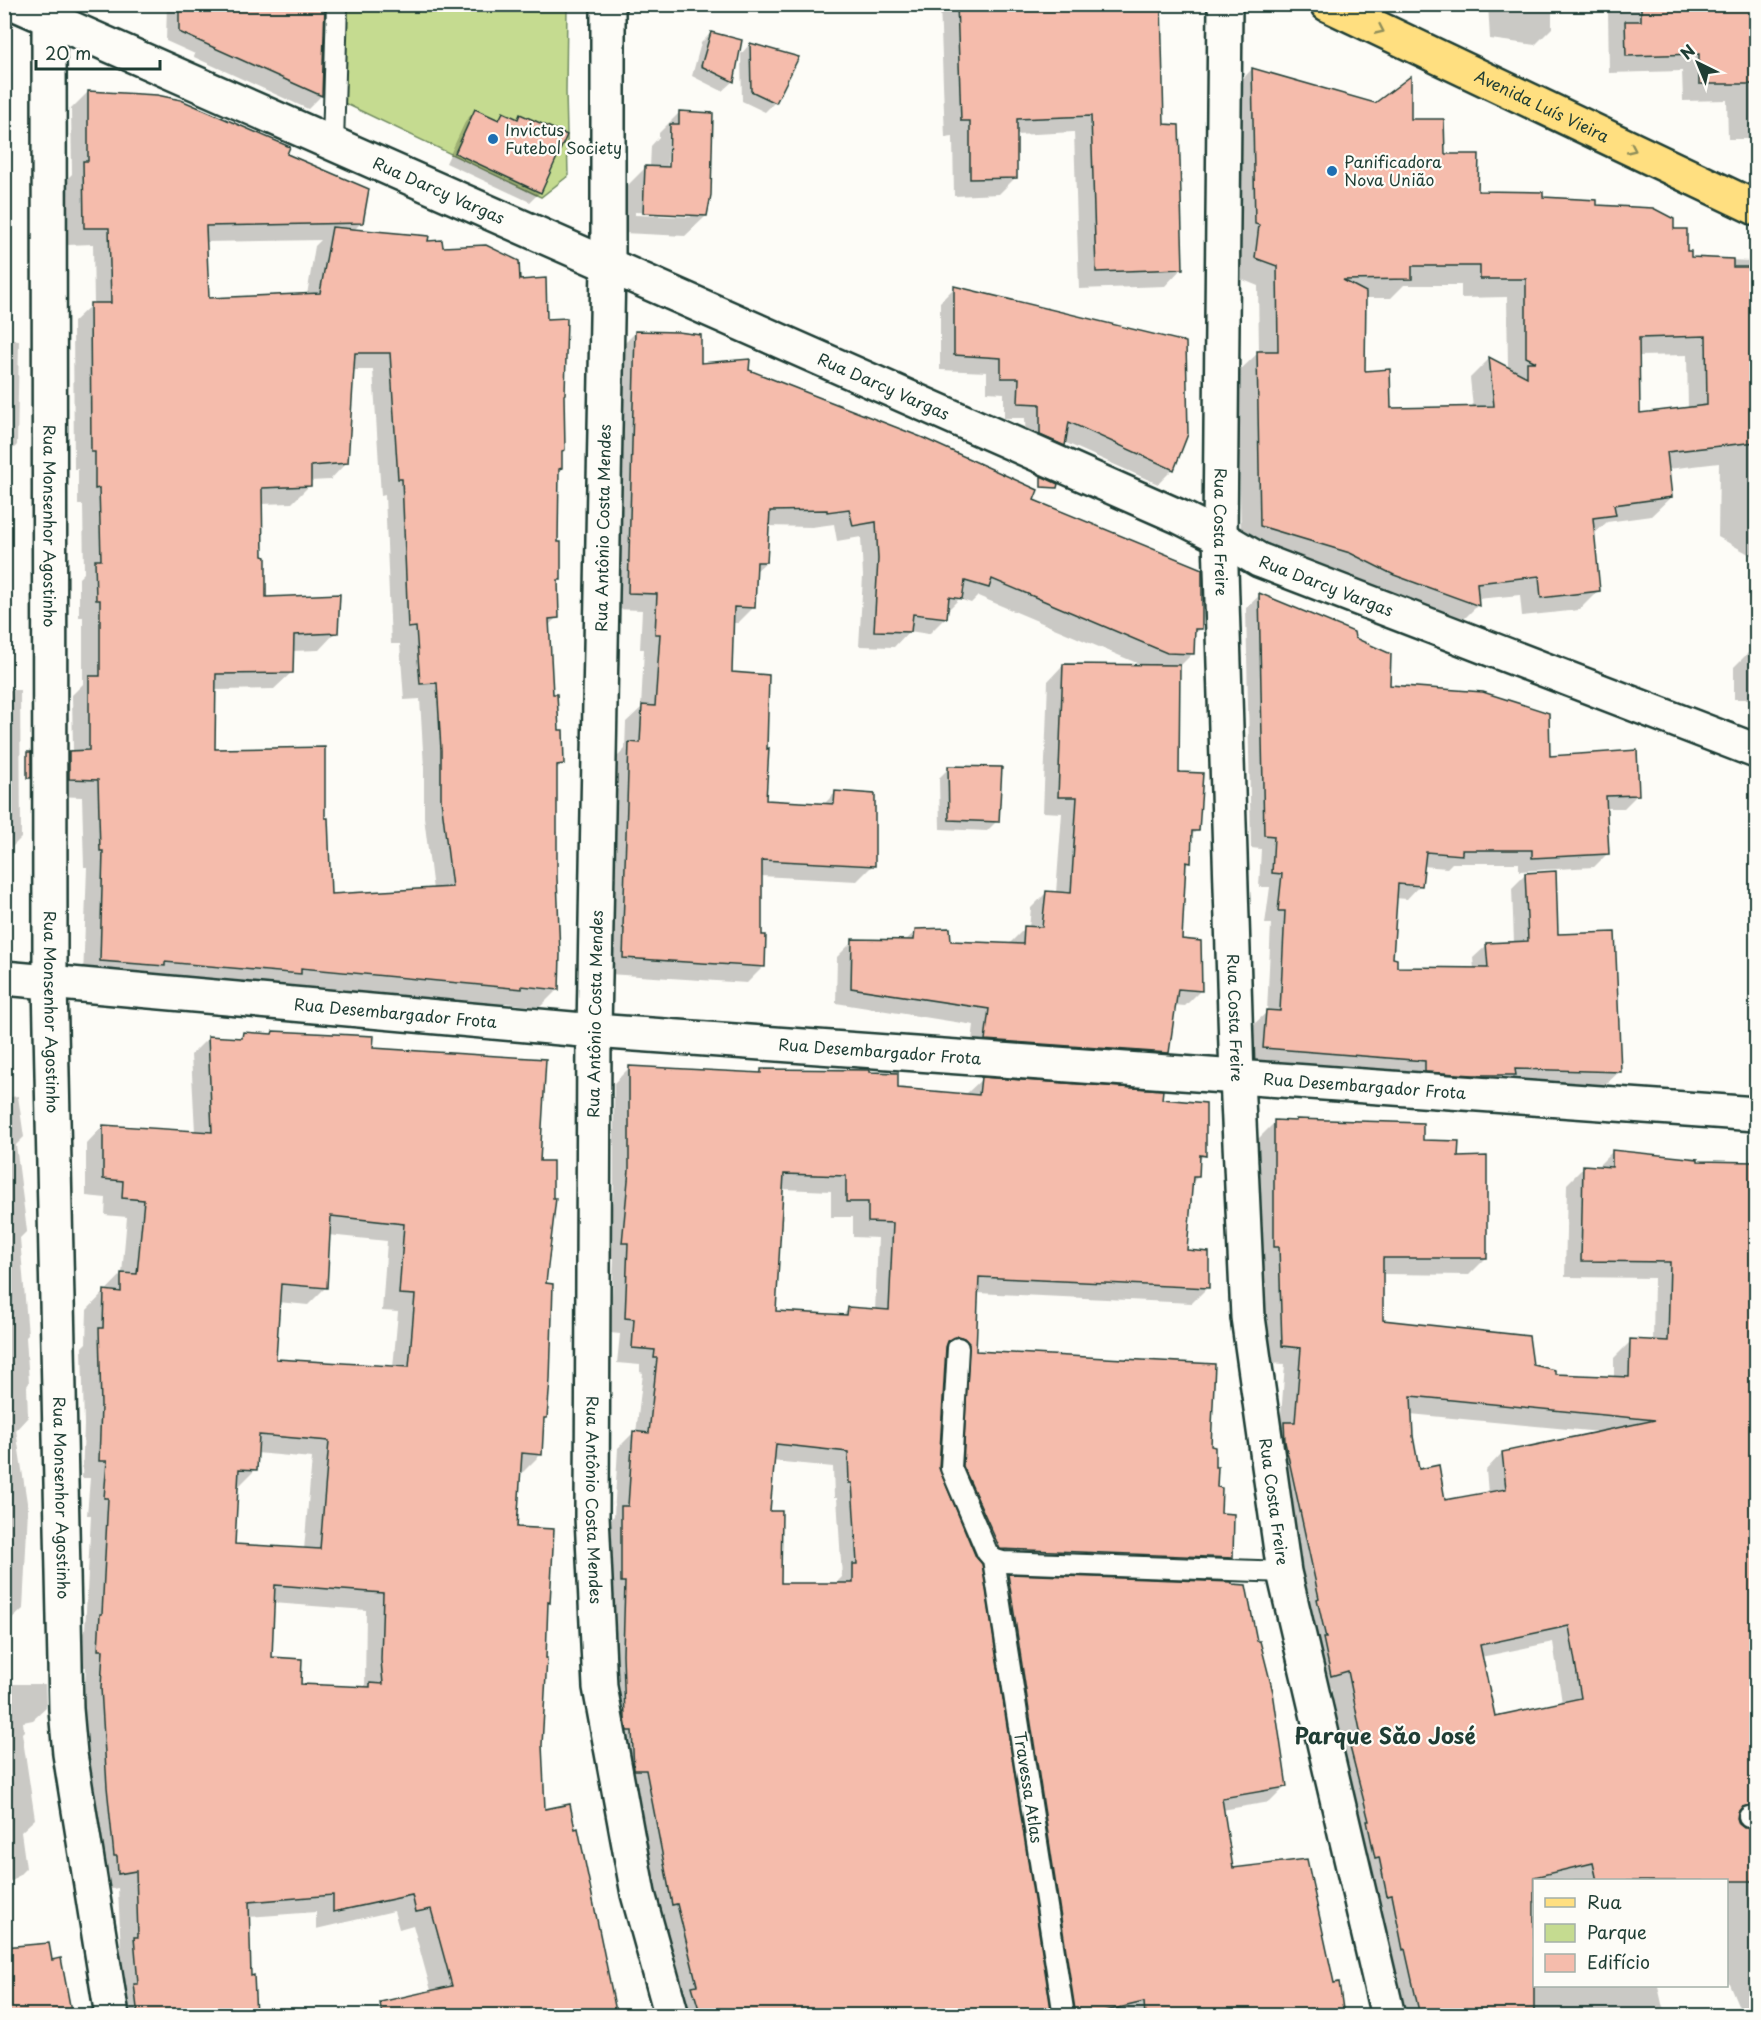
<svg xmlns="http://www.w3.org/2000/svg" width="1761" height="2020" viewBox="0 0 1761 2020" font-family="'Playpen Sans',sans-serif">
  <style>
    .green { fill: #c5db90; stroke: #728c62; stroke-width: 1.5 }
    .shadow { fill: #0003; fill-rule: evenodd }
    .building { fill: #f5bcac; stroke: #1f3d34; stroke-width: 1.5; fill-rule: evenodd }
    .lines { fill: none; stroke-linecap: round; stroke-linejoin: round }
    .lane-casing { stroke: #1f3d34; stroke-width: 24 }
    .street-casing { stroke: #1f3d34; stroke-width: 38 }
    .primary-casing { stroke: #1f3d34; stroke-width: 38 }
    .lane { stroke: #fdfcf7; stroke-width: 20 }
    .street { stroke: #fdfcf7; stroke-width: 33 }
    .primary { stroke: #ffdf80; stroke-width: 33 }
    .oneway { stroke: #8f8e5a }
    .poi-dot { fill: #1f6fb2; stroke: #fdfcf7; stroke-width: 2 }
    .labels { text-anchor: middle; stroke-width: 4.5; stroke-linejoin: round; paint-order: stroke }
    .street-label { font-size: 16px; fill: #1f3d34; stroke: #fdfcf7 }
    .poi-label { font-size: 16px; fill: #1f3d34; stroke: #fdfcf7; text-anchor: start }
    .district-label { font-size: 22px; font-weight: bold; fill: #1f3d34; stroke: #fdfcf7 }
  </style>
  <rect width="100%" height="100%" fill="#fdfcf7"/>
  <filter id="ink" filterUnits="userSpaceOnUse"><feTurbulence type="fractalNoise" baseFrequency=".0167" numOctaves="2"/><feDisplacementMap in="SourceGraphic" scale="12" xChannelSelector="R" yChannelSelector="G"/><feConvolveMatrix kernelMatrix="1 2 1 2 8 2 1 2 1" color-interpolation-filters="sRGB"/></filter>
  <g filter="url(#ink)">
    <!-- green -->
    <path class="green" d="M341,5H567L566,92L568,176L541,197L340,101Z"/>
    <!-- shadow -->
    <g class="shadow">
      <path d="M167,4H323L321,96L308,109L194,57L195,54L166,41Z"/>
      <path d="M756,4H807L803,9L756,11Z"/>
      <path d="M940,4H1160L1163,126L1182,268L1165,286L1079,289L1074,132L1016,135V177L999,194L954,196L953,137L945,138Z"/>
      <path d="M1488,4H1756V139H1728L1727,100L1683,101L1682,71L1609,73L1608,11L1552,12V28L1535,45L1490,39Z"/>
      <path d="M4,29L12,30L9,73L12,74L8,170V253L6,256V339L19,340L17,445L12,450L9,595L4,599Z"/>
      <path d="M711,33L740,42L732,82L722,91L692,76L701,43Z"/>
      <path d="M750,44L797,58L775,102L765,112L742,101L741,54Z"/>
      <path d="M1252,69L1409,120L1477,193L1595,206L1673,231L1690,258L1750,261L1756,255V558L1718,537L1719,463L1668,469L1671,497L1651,516L1607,522L1593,535L1599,590L1579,610L1522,616L1520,595L1477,599V606L1458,625L1241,545L1238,372L1259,352L1258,286L1236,277L1241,245L1236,243L1233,89ZM1404,285H1461V298L1507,297L1508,369L1489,359L1470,378L1473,408L1389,409L1364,372V298H1391ZM1687,355L1688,409L1638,415V356Z"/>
      <path d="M88,92L285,154L362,222L354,230L426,243L518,281L546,320L564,394L563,450L561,452L557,471V543L559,579L556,583L557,617L548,626L552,695L562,763L555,771L557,990L540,1007L506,1003L503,1006L288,985L282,991L83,978L87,867H84L82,797L52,796V770L69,752H73L72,695L83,684V617H79V578L84,573L83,505H78V469H74L73,322L91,305H94L93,244L67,245L66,180L72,174L71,109ZM321,240L315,246L307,295L208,300L205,242ZM353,370H373L381,496L385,495L391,644H400L404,700L420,699L424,768V817L433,890L329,896L324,820L214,750V690L274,689L292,672V651L319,650L336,632L265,598L261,504L292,503L309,486V481L330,480L347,462Z"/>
      <path d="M476,110L496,121L503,114L516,120L520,116L540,192L530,202L446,163L466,120Z"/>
      <path d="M680,112L706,216L685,236L623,233L625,188L645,168H650L651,146L659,137V133ZM669,131H672L670,174H667ZM635,212L691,214V217L635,215Z"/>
      <path d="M955,287L1173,469L1158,484L1064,442L1063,445L1049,460L1026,450L1025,418H1004V393L987,392V372L940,370V302Z"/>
      <path d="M636,332L700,365L748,371L1032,501L1200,628L1193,636V653L1178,668V774L1197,830L1190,837L1189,862L1184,868L1180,940L1201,990L1185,1006L1174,1005L1167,1053L1151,1069L970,1056L974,1025L836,1003L837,957L853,941H905L916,931L949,943L1009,944L1025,928H1029L1031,908L1047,892L1056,893L1062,813L1043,812L1048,681L1063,665L1144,666L978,596L971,603L959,599L946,612L945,618L929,634L909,631L894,647L859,646L863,576L861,537L837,541L834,524L812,527L767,526L766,562L755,572L754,607L738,623H732L730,674L765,801L824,804L836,792L873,865L857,881L760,876V937L763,967L747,983L608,974L614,760L625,749L626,722L641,708L644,649H640L642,610L613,609L620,348Z"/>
      <path d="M1260,595L1353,639L1389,686L1549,758L1638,794L1624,808H1605L1607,854L1594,867L1519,871V863H1452L1447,868L1422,866L1420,885L1407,899L1395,898L1391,959L1395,969H1474L1473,958L1487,945L1514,943L1512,888L1526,874L1557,936L1619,1072L1605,1085L1506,1082L1250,1061L1253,1025L1267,1012L1271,924H1265L1270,887H1259L1261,849L1251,848L1246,608Z"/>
      <path d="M1755,646H1756V699H1734V667Z"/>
      <path d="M4,690H20L21,838L4,855Z"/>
      <path d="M949,768L997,821L987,831L940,829L939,778Z"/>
      <path d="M273,1033L371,1049L538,1162L545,1285V1418L542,1421L541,1454L523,1472L519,1471L515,1528L548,1602L546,1604L541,1745L544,1811L438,2016L413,1925L399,1929L394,1911L316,1929V1912L248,1917L250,1977L255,2012L278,2010V2016H118L117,1956L121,1952L118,1888L101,1891L90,1806L84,1707L86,1667H81L83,1633L85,1630L91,1515H87L90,1478H82L84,1425L82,1347L86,1343L87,1310L122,1274L127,1217L105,1215L106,1198L86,1196V1144L103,1126L195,1132L191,1055L209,1037L238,1039L244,1034L270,1036ZM328,1235L387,1241L382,1311L398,1312L393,1368L274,1361L278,1302L308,1305L326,1287ZM256,1453L312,1458L304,1550L233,1546L238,1487L255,1470ZM273,1603L366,1610L365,1688L299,1686L270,1659Z"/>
      <path d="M629,1068L758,1074L762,1070L897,1089L965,1095L982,1079L1160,1101L1204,1155L1199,1160L1198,1177L1190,1184L1185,1251L1208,1287L1192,1303L977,1293L975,1353L1210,1448L1220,1515L1231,1558L1216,1573L985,1563L948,1482L953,1358L944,1351L938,1468L1050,2016H686L619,1785L606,1523L614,1516L618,1448L633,1433H636L643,1373L640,1372V1365L617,1363L620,1334L610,1333L614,1258H607L614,1187V1083ZM782,1189L831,1191V1217H853V1237L878,1238L875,1311L849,1309L841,1317L774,1312ZM773,1461L833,1467L834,1498H837L842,1577L838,1581V1585H779L768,1513Z"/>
      <path d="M18,1096L24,1137L16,1145L27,1231L20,1238L28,1335L26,1337L29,1383L27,1386L28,1417L16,1430L28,1509L23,1609L9,1622H4V1098Z"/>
      <path d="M1297,1120L1422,1141L1456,1159L1486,1258L1469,1275L1382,1274V1321L1531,1366L1554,1376L1614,1378V1358L1631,1341L1653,1342L1654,1278L1565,1277L1567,1184L1584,1167L1596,1168L1612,1152L1696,1163H1756V2016H1732L1741,2012L1726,1976V1880H1534V1986H1658L1662,2004L1667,2016H1400L1334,1766L1345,1755L1331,1687L1315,1692L1280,1429L1285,1364L1266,1363L1263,1264H1258V1139L1275,1122L1294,1123ZM1410,1414L1600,1432L1502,1453L1486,1470L1488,1493L1443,1502L1418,1471L1412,1436ZM1553,1642L1562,1703L1494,1718L1481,1657ZM1737,1820L1744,1821L1749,1826L1750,1830L1743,1829L1738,1825Z"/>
      <path d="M1008,1576L1230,1584L1285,1787L1270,1802L1222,1810L1232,1870L1334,2016H1059L993,1591Z"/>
      <path d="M4,1684H45L46,1708L33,1720L23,1722L24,1731L22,1733L35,1819L21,1832L26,1868L14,1880L6,1882L7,1892L4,1895Z"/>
    </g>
    <!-- building -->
    <g class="building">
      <path d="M179,4H325L322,96L179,32Z"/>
      <path d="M957,4H1161L1164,124L1179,125L1183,269L1096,272L1091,116L1017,119V178L970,179V121H961Z"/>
      <path d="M1641,4H1756V84H1699V54L1626,56L1625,21H1641Z"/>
      <path d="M711,32L742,40L734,82L701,66Z"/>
      <path d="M750,43L799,57L776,103L751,91Z"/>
      <path d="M1252,68L1375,103L1411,76V119H1444L1445,154H1479L1478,191L1543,192V197L1597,200V205L1653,208L1674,219V229H1687V251H1691V257L1733,259V267H1756V442L1667,452L1672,497L1614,505L1616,515L1593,518L1600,591L1541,598L1539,576L1477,583L1479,606L1394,575L1350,553L1260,526L1257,351H1278L1277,266L1255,258L1259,225L1255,224ZM1412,266H1480V279H1526V357L1536,362H1527V377L1489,357L1494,406L1391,408L1390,369L1365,371L1366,292L1343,280L1412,279ZM1706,336L1707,405L1640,413L1639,338Z"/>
      <path d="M88,91L157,95L181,100L290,147L287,154L369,189L363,223L206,226L209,298L320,293L332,227L429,236L428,241L442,240L443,247L486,245L519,261L520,280L546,278L547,319L567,318L565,394L564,395L565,450L562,451V468L559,469L558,542H561V580H558L559,618L549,619L553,694H557L559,730H563L564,764L557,765V878L560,954L559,990L522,986V989L301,968V974L165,962V966L100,961L103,851H100L98,780L69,779V751L89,750V676H100V600H96L95,560H101L99,488L95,489V452H91L90,303H111L109,228H84L83,161H88ZM355,353H390L398,479H402L408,628L416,627L420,684L437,683L441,750V799L452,887L331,894L328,818H325V747L215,749L216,674L293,673L294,635L338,633L340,594L266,597V557L263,556L262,488L311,486V466L348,463Z"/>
      <path d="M475,109L499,120L503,112L518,119L520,114L567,135L541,193L455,153Z"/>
      <path d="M679,111L713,113L711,195L707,216L643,213L645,166L669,167L670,124H679Z"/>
      <path d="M954,286L1186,342L1188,434L1174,470L1069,422L1065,446L1040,435V404L1018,403L1019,378H1001V358L954,355Z"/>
      <path d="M635,331L678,332L701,335V363L750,359L749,370L921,437L1038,490L1034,500L1202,569V629H1195L1194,654L1167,653L992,579L989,588L965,581L962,599L949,597L947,618L913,614L911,632L874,631L878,559L876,522L853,526L849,509L827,512V510L770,511L767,562H757L755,608L734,607L732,672L769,675L767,749L769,748L766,800L834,804L835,791L875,794V866L762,860V935H766L765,967L623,958L624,928H623L629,742L640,743L642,705L655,706L660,634H655L657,594L628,593Z"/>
      <path d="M1041,476L1058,484L1057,488L1041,487Z"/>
      <path d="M1259,593L1354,632L1355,638L1391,654L1390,685L1483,692L1549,713L1550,756L1637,750L1639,795L1606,796L1609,854L1532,858V850H1462V855L1426,852L1422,886L1398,884L1393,958L1397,959V967L1488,968L1486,943L1528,941L1525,873L1556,871L1558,934L1615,932L1621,1072L1515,1069L1516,1075H1473L1425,1072V1061L1263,1048L1266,1010L1280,1011L1285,911H1278L1282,874L1272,873L1274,836L1264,835Z"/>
      <path d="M1063,664L1180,665L1179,772L1203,773L1199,831H1192L1191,863L1186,862L1182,939L1201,941L1202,991L1178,989L1169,1053L985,1040L989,1009L851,988L852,939L914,940L915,929L950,928L951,941L1023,944L1024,926L1042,927L1046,891L1071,893L1077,797H1058Z"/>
      <rect x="27" y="752" width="4" height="26"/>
      <path d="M948,766L1002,767L999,822L949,820Z"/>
      <path d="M273,1031L374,1036L373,1048L546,1059L540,1161H553V1198H556L546,1283L553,1284L550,1380L547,1418H544L542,1455L522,1453L517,1527L554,1529L550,1603L548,1602L546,1658H547L542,1745L545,1809L570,1804L575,1829L578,1828L617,2016H382L380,2002L452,1986L431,1909L416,1912L412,1895L333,1912V1895L249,1902L251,1976L254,1975L256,2016H138L134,1984H138L134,1937H138L136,1871L118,1874L117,1856H114L107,1787L101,1688L103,1650H98L100,1614H102L108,1498H104L107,1461H99L101,1406L99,1328H103L104,1290L121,1292V1273L137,1274L144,1200L122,1198L123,1181L103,1179V1125L212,1132L208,1036L242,1038L243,1032L272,1034ZM331,1216L404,1224L399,1294L415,1295L409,1367L276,1359L281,1284L327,1288ZM259,1435L329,1441L320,1549L235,1544L239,1469L257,1470ZM275,1585L383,1593L381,1660L383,1684L370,1683V1687L301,1684L302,1659L272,1657Z"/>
      <path d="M629,1066L761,1073V1069L870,1070V1072L898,1073V1088L979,1095L981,1077L1163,1090L1162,1099L1206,1103V1156L1200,1155L1199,1177H1193L1187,1250L1209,1252V1288L979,1277L976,1351L1215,1364L1211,1446L1215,1447V1467H1218L1217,1487L1222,1488L1221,1513L1234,1514L1233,1558L1000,1549L963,1466L969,1343L964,1338L958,1336L948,1341L946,1347L939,1468L976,1557L982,1564L1052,2016H701L692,1986L697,1985L677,1904L672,1905L646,1770H634L632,1731H627L625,1719L623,1654L625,1582H621V1506H628L633,1431L649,1433L657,1358H654L655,1350L632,1348L634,1319L625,1318L628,1243H622L629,1170ZM784,1174L846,1176V1202H868V1222L893,1223L889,1310L848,1307L847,1315L776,1311ZM776,1444L848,1452L849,1483H852L857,1564H853V1583H781L782,1511H770Z"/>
      <path d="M1296,1119L1423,1123V1140L1459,1141L1458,1157L1487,1156V1258H1383V1320L1529,1336L1533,1365L1555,1370V1374L1629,1377L1630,1339L1668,1341L1670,1262L1581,1261L1583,1165L1612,1167V1150L1698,1159V1161L1756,1162V1804L1742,1807L1738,1812L1737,1818L1739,1824L1744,1828H1756V1881H1597L1593,1863L1534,1877V2016H1420L1405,1949L1403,1950L1392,1895L1387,1896L1379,1857L1375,1858L1367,1821H1369L1350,1747L1363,1745L1348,1671L1331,1676L1323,1638H1326L1317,1599L1319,1598L1285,1442L1284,1422H1295L1301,1348L1282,1346L1279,1247H1274V1120L1296,1121ZM1411,1396L1655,1420L1502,1452L1506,1489L1445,1500L1439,1465L1419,1469L1413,1436ZM1569,1626L1581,1698L1495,1716L1480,1645Z"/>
      <path d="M1008,1574L1232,1582V1584L1246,1585L1257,1641H1260L1273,1692L1287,1787L1222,1798L1233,1868L1307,1859L1334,1983L1339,1982L1344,2016H1145L1144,2002L1085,2016H1076Z"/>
      <path d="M49,1943L52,1960L61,1958L72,2016H4V1947Z"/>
    </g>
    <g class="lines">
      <!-- lane casing -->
      <g class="lane-casing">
        <g id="lane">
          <path d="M333,144L337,4"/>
          <path id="s1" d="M958,1348L951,1468L987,1552L993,1559L1064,2016"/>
          <path d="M993,1559L1003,1562L1284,1572"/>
          <path d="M1749,1817L1756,1816"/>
        </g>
      </g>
      <!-- street casing -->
      <g class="street-casing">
        <g id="street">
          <path id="s2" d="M16,4L1180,517L1220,537L1259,560L1756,751"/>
          <path id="s3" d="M49,4L50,983L66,1709L70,1754L112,2016"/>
          <path id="s4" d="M608,4V265L594,1031L592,1516L600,1687L638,1894L672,2016"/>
          <path id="s5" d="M1225,4L1220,537L1237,1078L1248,1317L1284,1572L1388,2016"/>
          <path id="s6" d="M4,978L594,1031L1756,1114"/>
        </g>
      </g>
      <!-- primary casing -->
      <g class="primary-casing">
        <g id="primary">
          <path id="s7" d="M1327,4L1756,208"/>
        </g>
      </g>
      <!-- lane -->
      <use href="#lane" class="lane"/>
      <!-- street -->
      <use href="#street" class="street"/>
      <!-- primary -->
      <use href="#primary" class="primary"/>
    </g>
    <!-- one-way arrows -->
    <defs><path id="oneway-chevron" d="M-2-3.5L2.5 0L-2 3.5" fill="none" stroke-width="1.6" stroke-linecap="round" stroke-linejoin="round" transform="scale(1.5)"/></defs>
    <g class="oneway">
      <use href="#oneway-chevron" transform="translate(1380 30) rotate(25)"/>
      <use href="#oneway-chevron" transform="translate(1632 149) rotate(25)"/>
    </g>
  </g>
  <!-- markers -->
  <g class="poi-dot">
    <circle cx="493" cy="139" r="6"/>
    <circle cx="1332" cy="171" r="6"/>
  </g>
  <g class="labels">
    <!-- street labels -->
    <g class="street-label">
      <text dy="6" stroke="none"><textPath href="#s7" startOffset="238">Avenida Luís Vieira</textPath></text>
      <text dy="6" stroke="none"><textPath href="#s2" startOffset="462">Rua Darcy Vargas</textPath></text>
      <text dy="6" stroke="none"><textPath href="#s2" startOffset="948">Rua Darcy Vargas</textPath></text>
      <text dy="6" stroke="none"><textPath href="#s3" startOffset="522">Rua Monsenhor Agostinho</textPath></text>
      <text transform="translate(603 528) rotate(-89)" y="6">Rua Antônio Costa Mendes</text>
      <text dy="6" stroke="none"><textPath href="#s5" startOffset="528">Rua Costa Freire</textPath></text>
      <text dy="6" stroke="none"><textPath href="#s2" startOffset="1434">Rua Darcy Vargas</textPath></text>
      <text dy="6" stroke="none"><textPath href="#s3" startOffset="1008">Rua Monsenhor Agostinho</textPath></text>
      <text dy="6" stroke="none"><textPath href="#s6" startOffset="393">Rua Desembargador Frota</textPath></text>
      <text transform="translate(595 1014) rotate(-89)" y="6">Rua Antônio Costa Mendes</text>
      <text dy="6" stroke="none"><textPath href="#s5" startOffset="1014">Rua Costa Freire</textPath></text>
      <text dy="6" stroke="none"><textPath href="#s6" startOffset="879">Rua Desembargador Frota</textPath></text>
      <text dy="6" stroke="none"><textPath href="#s6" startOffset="1365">Rua Desembargador Frota</textPath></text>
      <text dy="6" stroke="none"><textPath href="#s3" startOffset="1494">Rua Monsenhor Agostinho</textPath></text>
      <text dy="6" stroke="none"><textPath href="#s4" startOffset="1496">Rua Antônio Costa Mendes</textPath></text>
      <text dy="6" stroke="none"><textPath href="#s5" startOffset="1500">Rua Costa Freire</textPath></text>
      <text dy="6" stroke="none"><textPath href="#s1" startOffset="452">Travessa Atlas</textPath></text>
    </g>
    <!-- poi labels -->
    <g class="poi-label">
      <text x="505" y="136">Invictus<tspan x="505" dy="18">Futebol Society</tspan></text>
      <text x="1344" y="168">Panificadora<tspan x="1344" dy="18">Nova União</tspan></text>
    </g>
    <!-- district labels -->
    <g class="district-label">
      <text x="1385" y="1744">Parque Săo José</text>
    </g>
  </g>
  <!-- margin -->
  <rect width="1761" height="2020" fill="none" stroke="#fdfcf7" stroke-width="24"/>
  <rect x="12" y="12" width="1737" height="1996" fill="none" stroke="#1f3d34" stroke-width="2" filter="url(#ink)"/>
  <!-- legend -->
  <rect x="1533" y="1879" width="195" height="108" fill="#fdfcf7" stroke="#a4b0a9" stroke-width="1.5"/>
  <rect x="1545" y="1898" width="30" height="9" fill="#ffdf80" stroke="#a4b0a9" stroke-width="1.5"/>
  <text x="1587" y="1909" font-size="18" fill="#1f3d34">Rua</text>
  <rect x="1545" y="1924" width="30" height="18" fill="#c5db90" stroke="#a4b0a9" stroke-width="1.5"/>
  <text x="1587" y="1939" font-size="18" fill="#1f3d34">Parque</text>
  <rect x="1545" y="1954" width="30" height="18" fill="#f5bcac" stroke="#a4b0a9" stroke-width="1.5"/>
  <text x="1587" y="1969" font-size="18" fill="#1f3d34">Edifício</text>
  <!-- north arrow -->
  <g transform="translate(1698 63) rotate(317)" stroke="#fdfcf7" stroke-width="4.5" paint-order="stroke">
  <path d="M0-4.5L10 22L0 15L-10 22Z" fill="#1f3d34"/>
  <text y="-9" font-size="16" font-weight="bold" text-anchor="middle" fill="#1f3d34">N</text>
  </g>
  <!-- scale -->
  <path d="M36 60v9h124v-9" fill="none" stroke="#1f3d34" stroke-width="3"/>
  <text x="45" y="60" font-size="18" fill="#1f3d34" stroke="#fdfcf7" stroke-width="4.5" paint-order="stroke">20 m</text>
</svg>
